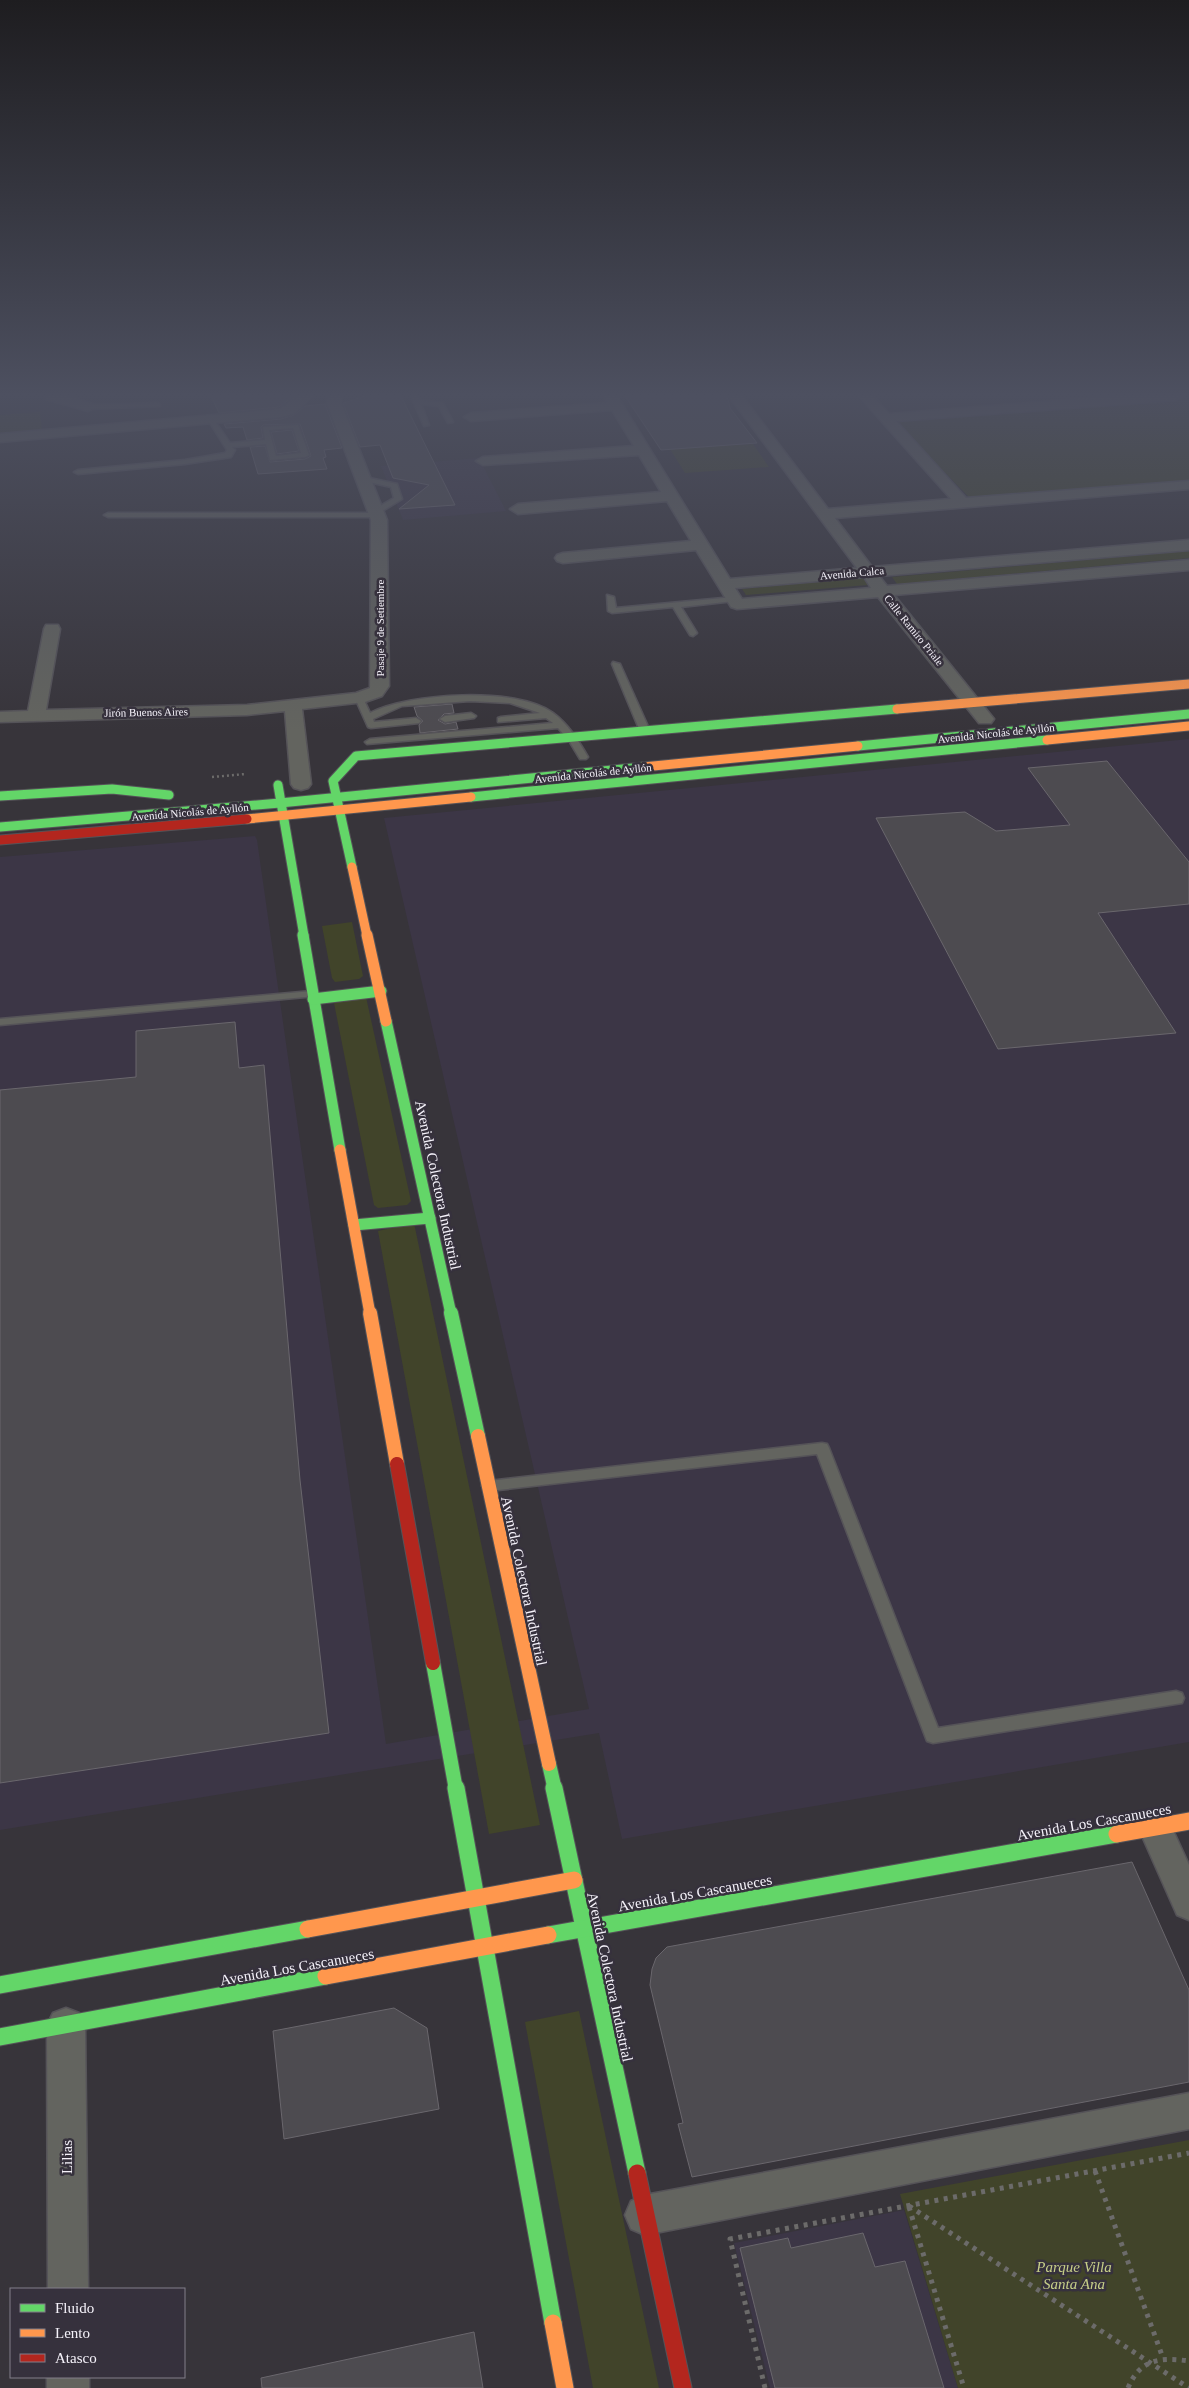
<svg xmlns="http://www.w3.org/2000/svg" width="1189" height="2388" viewBox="0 0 1189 2388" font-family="'Times New Roman',serif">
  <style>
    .built { fill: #3c3646 }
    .green { fill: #41442a }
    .building { fill: #4d4b50; stroke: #6a676d }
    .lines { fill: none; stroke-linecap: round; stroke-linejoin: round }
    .lane-casing { stroke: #555358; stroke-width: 3 }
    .street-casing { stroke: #555358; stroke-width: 3 }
    .fast-far3-casing { stroke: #555358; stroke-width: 11 }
    .fast-far2-casing { stroke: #555358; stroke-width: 13 }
    .fast-far1-casing { stroke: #555358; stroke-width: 16 }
    .fast-casing { stroke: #555358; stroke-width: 19 }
    .slow-far3-casing { stroke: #555358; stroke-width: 11 }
    .slow-far2-casing { stroke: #555358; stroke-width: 13 }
    .slow-far1-casing { stroke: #555358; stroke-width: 16 }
    .slow-casing { stroke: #555358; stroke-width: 19 }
    .jam-far2-casing { stroke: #555358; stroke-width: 11 }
    .jam-far1-casing { stroke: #555358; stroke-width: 16 }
    .jam-casing { stroke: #555358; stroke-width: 19 }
    .path-far1 { stroke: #6c6b6a; stroke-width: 2.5; stroke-dasharray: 2 3; stroke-linecap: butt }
    .path { stroke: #6c6b6a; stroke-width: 5; stroke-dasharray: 4 5.5; stroke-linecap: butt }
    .lane { fill: #63645f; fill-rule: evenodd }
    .street { fill: #63645f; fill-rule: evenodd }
    .fast-far3 { stroke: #63d668; stroke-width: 9 }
    .fast-far2 { stroke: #63d668; stroke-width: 11 }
    .fast-far1 { stroke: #63d668; stroke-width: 14 }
    .fast { stroke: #63d668; stroke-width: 17 }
    .slow-far3 { stroke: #ff974d; stroke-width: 9 }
    .slow-far2 { stroke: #ff974d; stroke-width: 11 }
    .slow-far1 { stroke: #ff974d; stroke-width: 14 }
    .slow { stroke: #ff974d; stroke-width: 17 }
    .jam-far2 { stroke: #b3261e; stroke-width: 9 }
    .jam-far1 { stroke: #b3261e; stroke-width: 14 }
    .jam { stroke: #b3261e; stroke-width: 17 }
    .labels { text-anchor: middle; stroke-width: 5; stroke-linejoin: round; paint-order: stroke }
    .far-street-label { font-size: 11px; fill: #f5f2fa; stroke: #36313d }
    .near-street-label { font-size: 15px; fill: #f5f2fa; stroke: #36313d }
    .near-park-label { font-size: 15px; font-style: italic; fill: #c7cf88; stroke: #36313d }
  </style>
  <rect width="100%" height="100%" fill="#37343a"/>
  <!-- built -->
  <g class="built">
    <path d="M479,458L506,511L403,520L381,466Z"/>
    <path d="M1189,739V1742L622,1839L599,1733L0,1830V857L255,836L257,840L386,1744L589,1709L384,818Z"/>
    <path d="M904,2210L958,2388H770L734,2243Z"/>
  </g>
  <!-- green -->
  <g class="green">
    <path d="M1172,396L1189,398V483L972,500L889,417Z"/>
    <path d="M40,412L42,431L0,434V415Z"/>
    <path d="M753,444L769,467L685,473L670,449Z"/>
    <path d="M1189,551V558L897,584L892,577Z"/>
    <path d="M863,578L868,585L746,595L742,589Z"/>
    <path d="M352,922L363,976L359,979L335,982L332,978L322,926Z"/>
    <path d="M366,997L411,1201L407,1205L378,1208L374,1205L334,1003Z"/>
    <path d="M414,1223L540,1825L489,1834L378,1231Z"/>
    <path d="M579,2011L659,2388H593L525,2022Z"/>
    <path d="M1189,2140V2388H958L900,2194Z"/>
  </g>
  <!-- building -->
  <g class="building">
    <path d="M211,396H294L279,407L219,413Z"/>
    <path d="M365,396H401L455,505L399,509L429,485L393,478L380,445L360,447L343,403Z"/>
    <path d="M625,396H727L730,408L757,443L661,450Z"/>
    <path d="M325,404L342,448L324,450L326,457L323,458L327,469L258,474L250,447L265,446L270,462L305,459L311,456L300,424L263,425L261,427L263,438L247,440L243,427L226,428L224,424L281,419L294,415L305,406Z"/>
    <path d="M292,430L299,451L277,454L271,432Z"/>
    <path d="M452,704L454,713L444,714L438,720L445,724L456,722L458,729L420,733L419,725L423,721L417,716L414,707Z"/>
    <path d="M1107,761L1189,862V904L1098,913L1176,1033L998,1049L876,818L965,812L996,831L1070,825L1028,768Z"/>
    <path d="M235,1022L239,1068L264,1065L300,1480L329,1733L0,1783V1090L136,1077V1031Z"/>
    <path d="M1132,1862L1189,1990V2082L692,2177L678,2124L683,2123L650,1985L652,1969L656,1958L667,1947Z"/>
    <path d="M394,2008L427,2028L439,2109L284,2139L273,2031Z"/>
    <path d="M863,2233L875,2267L905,2261L944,2388H775L740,2248L788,2238L791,2248Z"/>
    <path d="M474,2332L483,2388H262L261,2378Z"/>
  </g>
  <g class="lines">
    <!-- lane casing -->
    <g class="lane-casing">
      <g id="lane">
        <path d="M411,396H418L419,400L443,403L453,422L448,423L439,406L421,404L429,425L424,426Z"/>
        <path d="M158,403L160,404V406L88,409L85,407L88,405Z"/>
        <path d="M210,416L212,417L230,443L265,440L263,427L298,425L309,455L305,457L270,460L266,444L232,447L235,450L231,457L185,464L78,474L74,472L78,470L185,460L225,453L227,450L207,418ZM293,428L301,453L276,456L269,430Z"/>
        <path d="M360,476L397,484L402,499L379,513L381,515L377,517H108L104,515L108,513H373V510L394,498L391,487L360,480Z"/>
        <path d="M607,595L614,597L616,608L734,597L738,599L734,601L681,607L697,633L693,636L690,635L673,607L612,613L608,611Z"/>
        <path d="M613,662L620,664L650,731L648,733L640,731L612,664Z"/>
        <path d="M359,695L363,698L370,713C409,693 516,686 553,713C568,724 578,740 588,757L586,759H580L568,739L558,728L367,744L365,742L370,739L553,723L546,718L498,722V718L501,717L540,713L510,703L470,701L402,706L373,719L374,722L416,718L421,721L419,723L371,728L368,727L355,698Z"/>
        <path d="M471,713L476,716L474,718L445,722L440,719L445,716Z"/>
        <path d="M312,991L318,994L316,996L0,1025V1019Z"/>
        <path d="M822,1443L827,1444L829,1448L938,1728L1176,1691L1182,1693L1184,1698L1182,1703L933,1743L927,1741L817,1454L489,1491L484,1490L482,1486L484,1482L489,1481Z"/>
      </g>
    </g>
    <!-- street casing -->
    <g class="street-casing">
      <g id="street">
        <path d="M45,396H67L93,404L95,407L88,411L46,399Z"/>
        <path d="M298,396H313L293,414L281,417L0,442V434L280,409Z"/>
        <path d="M328,396H342L341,403L387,520L389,686L382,696L365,702L302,709L311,784L308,788L301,790L294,788L291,784L285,711L247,715L0,722V712L28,711L44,629L46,625H58L60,629L46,710L247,705L356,693L370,688L371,520L327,403Z"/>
        <path d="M604,396H617L730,579L857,568L729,396H742L828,509L951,499L859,396H873L889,414L1117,396H1182L1176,400L896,421L966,498L1189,481V489L835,518L872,567L1189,540V550L879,576L887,586L1189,560V570L894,595L994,719L991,723H979L878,597L737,609L731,607L696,550L563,563L557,561L555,558L557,555L563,553L691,541L667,501L518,514L510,509L518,504L661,492L639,455L483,465L476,461L483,457L634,446L612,410L471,421L464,417L471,413L607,403ZM864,577L871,588L742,599L735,588Z"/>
        <path d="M1155,1812L1167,1817L1189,1865V1920L1177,1915L1138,1827L1143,1817Z"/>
        <path d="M66,2008L79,2013L85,2025L88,2289H48L47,2025L53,2013Z"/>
        <path d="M1189,2093V2129L645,2235L631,2229L625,2215L631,2201L645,2195Z"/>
        <rect x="47" y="2377" width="42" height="11"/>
      </g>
    </g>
    <!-- fast-far3 casing -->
    <g class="fast-far3-casing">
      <g id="fast-far3">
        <path d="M858,746L1189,714"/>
        <path d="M278,785L304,936"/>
        <path d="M0,796L112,789L169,795"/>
        <path d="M471,797L1047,740"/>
        <path d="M0,827L280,803L643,767"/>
        <path d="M352,867L333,781L356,756L897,709"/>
      </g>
    </g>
    <!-- fast-far2 casing -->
    <g class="fast-far2-casing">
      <g id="fast-far2">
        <path d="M303,935L340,1150"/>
        <path d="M313,999L381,991"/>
        <path d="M386,1021L451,1314"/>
        <path d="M354,1225L430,1218"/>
      </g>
    </g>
    <!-- fast-far1 casing -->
    <g class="fast-far1-casing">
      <g id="fast-far1">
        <path d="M451,1313L478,1436"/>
        <path d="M433,1663L456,1790"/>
        <path d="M549,1764L555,1790"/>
      </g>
    </g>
    <!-- fast casing -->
    <g class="fast-casing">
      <g id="fast">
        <path d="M456,1788L553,2323"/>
        <path d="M554,1788L637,2173"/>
        <path d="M548,1935L1117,1834"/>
        <path d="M0,1985L308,1929"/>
        <path d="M0,2037L326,1976"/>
      </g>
    </g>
    <!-- slow-far3 casing -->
    <g class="slow-far3-casing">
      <g id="slow-far3">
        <path d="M897,709L1189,684"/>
        <path d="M1047,740L1189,726"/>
        <path d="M643,767L858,746"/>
        <path d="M247,819L471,797"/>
        <path d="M352,867L367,936"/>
      </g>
    </g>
    <!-- slow-far2 casing -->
    <g class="slow-far2-casing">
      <g id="slow-far2">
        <path d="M367,935L386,1021"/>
        <path d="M340,1150L370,1314"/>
      </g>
    </g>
    <!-- slow-far1 casing -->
    <g class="slow-far1-casing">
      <g id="slow-far1">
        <path d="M370,1313L397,1464"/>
        <path d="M478,1436L549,1764"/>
      </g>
    </g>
    <!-- slow casing -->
    <g class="slow-casing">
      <g id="slow">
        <path d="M1117,1834L1189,1821"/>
        <path d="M308,1929L574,1880"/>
        <path d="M326,1976L548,1935"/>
        <path d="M553,2323L565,2388"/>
      </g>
    </g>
    <!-- jam-far2 casing -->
    <g class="jam-far2-casing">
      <path id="jam-far2" d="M0,840L247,819"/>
    </g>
    <!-- jam-far1 casing -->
    <g class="jam-far1-casing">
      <path id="jam-far1" d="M397,1464L433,1663"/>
    </g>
    <!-- jam casing -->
    <g class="jam-casing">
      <path id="jam" d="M637,2173L683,2388"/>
    </g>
    <!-- path-far1 -->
    <path class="path-far1" d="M212,777L246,774"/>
    <!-- path -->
    <g class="path">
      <path d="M1095,2171L1163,2358"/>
      <path d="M909,2206L1189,2388"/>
      <path d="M909,2207L964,2388"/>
      <path d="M765,2388L730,2239L1189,2153"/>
      <path d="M1128,2388C1140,2359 1160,2357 1189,2361"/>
    </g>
    <!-- lane -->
    <use href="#lane" class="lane"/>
    <!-- street -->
    <use href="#street" class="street"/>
    <!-- fast-far3 -->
    <use href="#fast-far3" class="fast-far3"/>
    <!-- fast-far2 -->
    <use href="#fast-far2" class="fast-far2"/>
    <!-- fast-far1 -->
    <use href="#fast-far1" class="fast-far1"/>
    <!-- fast -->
    <use href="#fast" class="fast"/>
    <!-- slow-far3 -->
    <use href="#slow-far3" class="slow-far3"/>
    <!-- slow-far2 -->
    <use href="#slow-far2" class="slow-far2"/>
    <!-- slow-far1 -->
    <use href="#slow-far1" class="slow-far1"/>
    <!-- slow -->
    <use href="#slow" class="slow"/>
    <!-- jam-far2 -->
    <use href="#jam-far2" class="jam-far2"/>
    <!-- jam-far1 -->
    <use href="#jam-far1" class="jam-far1"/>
    <!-- jam -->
    <use href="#jam" class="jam"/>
  </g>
  <!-- sky -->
  <linearGradient id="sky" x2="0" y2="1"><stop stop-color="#1e1d20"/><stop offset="0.54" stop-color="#4d5060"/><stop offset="1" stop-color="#4d5060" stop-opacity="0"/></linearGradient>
  <rect width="1189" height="731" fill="url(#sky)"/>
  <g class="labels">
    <!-- far-street labels -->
    <g class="far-street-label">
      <text transform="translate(852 573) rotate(-5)" y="4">Avenida Calca</text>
      <text transform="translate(380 628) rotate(-90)" y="4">Pasaje 9 de Setiembre</text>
      <text transform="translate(914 630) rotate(51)" y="4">Calle Ramiro Priale</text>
      <text transform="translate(146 712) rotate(-1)" y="4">Jirón Buenos Aires</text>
      <text transform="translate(996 733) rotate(-6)" y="4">Avenida Nicolás de Ayllón</text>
      <text transform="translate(593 773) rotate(-6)" y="4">Avenida Nicolás de Ayllón</text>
      <text transform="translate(190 812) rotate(-5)" y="4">Avenida Nicolás de Ayllón</text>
    </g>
    <!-- near-street labels -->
    <g class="near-street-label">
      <text transform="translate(438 1185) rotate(78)" y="5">Avenida Colectora Industrial</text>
      <text transform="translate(524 1581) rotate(78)" y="5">Avenida Colectora Industrial</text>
      <text transform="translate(1094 1822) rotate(-10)" y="5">Avenida Los Cascanueces</text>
      <text transform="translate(695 1893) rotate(-10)" y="5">Avenida Los Cascanueces</text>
      <text transform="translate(297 1967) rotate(-10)" y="5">Avenida Los Cascanueces</text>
      <text transform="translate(610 1977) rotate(78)" y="5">Avenida Colectora Industrial</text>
      <text transform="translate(67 2157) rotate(-90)" y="5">Lilias</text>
    </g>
    <!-- near-park labels -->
    <g class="near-park-label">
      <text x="1074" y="2272">Parque Villa<tspan x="1074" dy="17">Santa Ana</tspan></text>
    </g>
  </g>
  <!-- legend -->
  <rect x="10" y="2288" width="175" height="90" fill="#36313d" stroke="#827e89"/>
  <rect x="20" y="2304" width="25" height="8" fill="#63d668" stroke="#827e89"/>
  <text x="55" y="2313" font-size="15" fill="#f5f2fa">Fluido</text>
  <rect x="20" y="2329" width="25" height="8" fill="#ff974d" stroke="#827e89"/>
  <text x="55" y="2338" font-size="15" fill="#f5f2fa">Lento</text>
  <rect x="20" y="2354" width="25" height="8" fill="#b3261e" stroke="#827e89"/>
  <text x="55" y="2363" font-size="15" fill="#f5f2fa">Atasco</text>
</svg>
